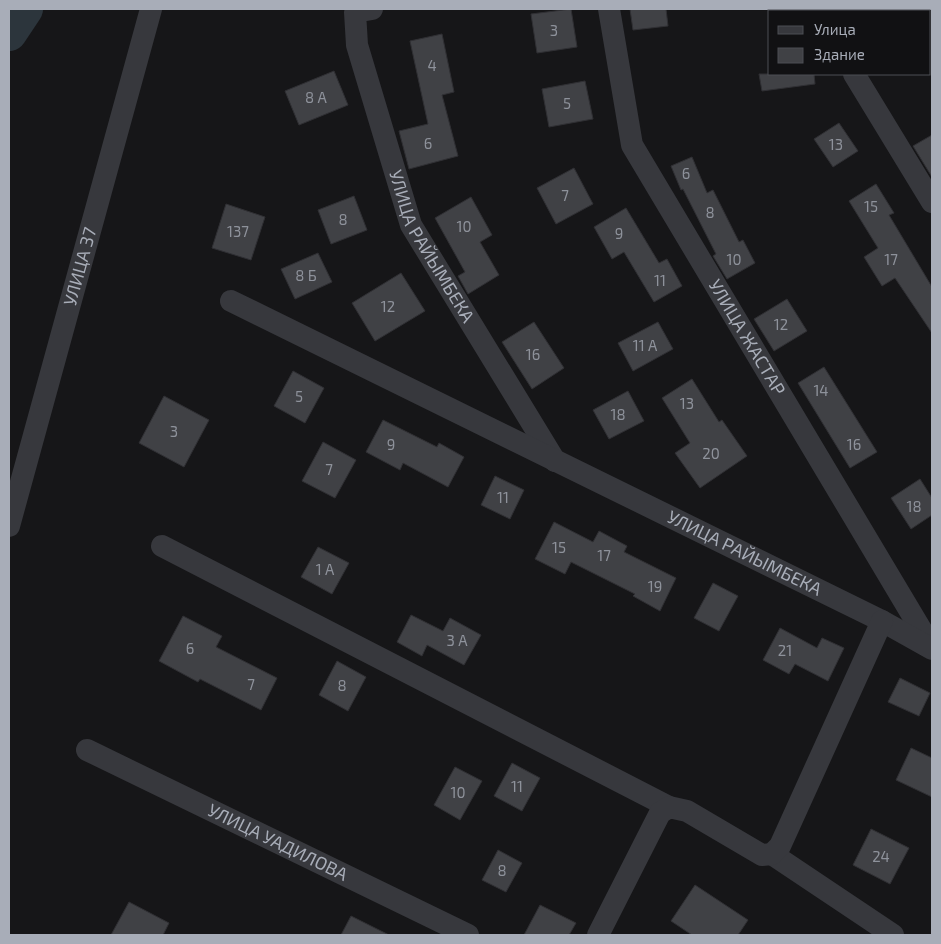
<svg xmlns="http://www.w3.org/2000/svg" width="941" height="944" viewBox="0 0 941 944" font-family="'Exo 2',sans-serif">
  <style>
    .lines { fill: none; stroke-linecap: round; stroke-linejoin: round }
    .river { stroke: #2c353c; stroke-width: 36 }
    .building { fill: #404145; stroke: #303034 }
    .minor { stroke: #37383d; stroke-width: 22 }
    .labels { text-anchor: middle; stroke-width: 4; stroke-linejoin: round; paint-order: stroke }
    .number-label { font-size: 15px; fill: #8e929b }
    .street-label { font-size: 18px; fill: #a8adb8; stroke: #111113 }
  </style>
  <rect width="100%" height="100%" fill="#161618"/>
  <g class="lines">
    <!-- river -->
    <path class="river" d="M9,33L25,9"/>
  </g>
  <!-- building -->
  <g class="building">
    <path d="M571,9L577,47L537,53L531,14Z"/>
    <path d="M630,9H666L668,26L633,30Z"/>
    <path d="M442,34L454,92L442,95L458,156L409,169L399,131L428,124L410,41Z"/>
    <path d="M334,71L348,105L299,125L285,91Z"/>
    <path d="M759,74H814L815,84L762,91Z"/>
    <path d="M585,81L593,119L549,127L542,89Z"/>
    <path d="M839,123L858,151L833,167L814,139Z"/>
    <path d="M932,135V177L913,146Z"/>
    <path d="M692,157L707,193L713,190L739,242L743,240L755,263L727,279L713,256L716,254L683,189L681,190L671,166Z"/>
    <path d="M574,168L593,204L556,224L537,188Z"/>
    <path d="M876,184L894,213L889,215L932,287V333L895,278L882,286L864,257L878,248L849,201Z"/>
    <path d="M354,196L367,230L331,244L318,210Z"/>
    <path d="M471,197L492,235L480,242L499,275L468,294L458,276L465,272L435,218Z"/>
    <path d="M226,204L265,217L251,260L212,248Z"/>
    <path d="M626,208L659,263L667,259L682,286L654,302L624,252L612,259L594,227Z"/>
    <path d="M318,253L332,282L295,299L281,269Z"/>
    <path d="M401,273L425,311L375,341L352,303Z"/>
    <path d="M787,299L807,331L774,351L754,319Z"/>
    <path d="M534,322L564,368L532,389L502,342Z"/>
    <path d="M658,322L673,349L633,371L618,343Z"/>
    <path d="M824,367L877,452L850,468L798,383Z"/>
    <path d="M293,371L324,388L305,423L274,406Z"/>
    <path d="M692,379L719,422L722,420L747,456L700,488L675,453L690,443L662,398Z"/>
    <path d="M628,391L644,421L609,439L593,410Z"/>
    <path d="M164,396L209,420L184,467L139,443Z"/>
    <path d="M383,420L437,447L439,443L464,457L448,487L403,463L400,470L366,452Z"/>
    <path d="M323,442L356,460L335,498L302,481Z"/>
    <path d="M495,476L524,490L510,519L481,505Z"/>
    <path d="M920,479L932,498V515L911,529L891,498Z"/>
    <path d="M554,522L593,542L599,531L627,546L624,552L676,578L660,611L633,596L635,594L571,562L565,574L535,559Z"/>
    <path d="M318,547L349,563L332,594L301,577Z"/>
    <path d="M713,583L738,596L719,631L694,618Z"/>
    <path d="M411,615L443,631L450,618L481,635L464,665L427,645L422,656L397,642Z"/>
    <path d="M183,616L222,636L216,647L277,678L261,710L200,679L198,682L159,661Z"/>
    <path d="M780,628L817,648L822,638L844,648L828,681L795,664L789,674L763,660Z"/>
    <path d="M337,661L366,677L348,711L319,695Z"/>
    <path d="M900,678L930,693L919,716L888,702Z"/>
    <path d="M911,748L932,758V797L896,780Z"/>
    <path d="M512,763L540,778L522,811L494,796Z"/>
    <path d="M455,767L482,781L460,820L434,805Z"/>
    <path d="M871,829L909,848L890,884L853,865Z"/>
    <path d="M498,850L522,863L506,892L482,880Z"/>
    <path d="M695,885L748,920L738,935H692L671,921Z"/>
    <path d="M129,902L169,923L163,935H111Z"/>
    <path d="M540,905L576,923L569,935H524Z"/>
    <path d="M351,916L389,935H341Z"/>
  </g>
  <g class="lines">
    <!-- minor -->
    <g class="minor">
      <path id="s1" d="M372,9L355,12L357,45L411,225L555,461"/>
      <path id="s2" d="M609,9L632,145L932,648"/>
      <path d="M836,9L837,11"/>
      <path d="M854,74L932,202"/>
      <path id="s3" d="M231,301L882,621L932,649"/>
      <path id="s4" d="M9,526L151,9"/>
      <path d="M162,546L669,807"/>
      <path id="s5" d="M87,750L468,935"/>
      <path d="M772,854L893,935"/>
      <path d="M598,935L660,813L669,807L687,811L762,855L772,854L780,846L882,621"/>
    </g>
  </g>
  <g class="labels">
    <!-- number labels -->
    <g class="number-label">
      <text x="554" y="36">3</text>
      <text x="432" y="71">4</text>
      <text x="316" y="103">8 А</text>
      <text x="567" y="109">5</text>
      <text x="428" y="149">6</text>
      <text x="836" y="150">13</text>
      <text x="686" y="179">6</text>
      <text x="565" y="201">7</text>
      <text x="871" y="212">15</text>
      <text x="710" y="218">8</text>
      <text x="343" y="225">8</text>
      <text x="464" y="232">10</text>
      <text x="238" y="237">137</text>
      <text x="619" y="239">9</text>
      <text x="734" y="265">10</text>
      <text x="891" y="265">17</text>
      <text x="306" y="281">8 Б</text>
      <text x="660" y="286">11</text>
      <text x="388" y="312">12</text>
      <text x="781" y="330">12</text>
      <text x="645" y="351">11 А</text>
      <text x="533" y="360">16</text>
      <text x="821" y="396">14</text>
      <text x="299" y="402">5</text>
      <text x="687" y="409">13</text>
      <text x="618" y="420">18</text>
      <text x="174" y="437">3</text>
      <text x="391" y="450">9</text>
      <text x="854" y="450">16</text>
      <text x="711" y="459">20</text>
      <text x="329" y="475">7</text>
      <text x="503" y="503">11</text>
      <text x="914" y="512">18</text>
      <text x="559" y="553">15</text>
      <text x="604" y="561">17</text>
      <text x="325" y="575">1 А</text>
      <text x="655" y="592">19</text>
      <text x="457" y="646">3 А</text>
      <text x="190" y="654">6</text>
      <text x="785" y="656">21</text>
      <text x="251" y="690">7</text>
      <text x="342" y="691">8</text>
      <text x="517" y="792">11</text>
      <text x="458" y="798">10</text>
      <text x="881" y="862">24</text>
      <text x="502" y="876">8</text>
    </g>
    <!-- street labels -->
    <g class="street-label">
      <text dy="6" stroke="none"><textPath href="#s1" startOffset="266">УЛИЦА РАЙЫМБЕКА</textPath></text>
      <text dy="6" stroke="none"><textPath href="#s4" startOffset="269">УЛИЦА 37</textPath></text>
      <text dy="6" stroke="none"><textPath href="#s2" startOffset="362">УЛИЦА ЖАСТАР</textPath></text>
      <text dy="6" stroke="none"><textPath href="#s3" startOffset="572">УЛИЦА РАЙЫМБЕКА</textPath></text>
      <text dy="6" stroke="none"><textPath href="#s5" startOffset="212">УЛИЦА УАДИЛОВА</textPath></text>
    </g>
  </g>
  <!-- border -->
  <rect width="941" height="944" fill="none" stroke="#a8adb8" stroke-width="20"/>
  <!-- legend -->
  <rect x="768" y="10" width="162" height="65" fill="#111113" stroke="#4d4f55"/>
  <rect x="778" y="26" width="25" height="8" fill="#37383d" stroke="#4d4f55"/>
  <text x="814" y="35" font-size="15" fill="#a8adb8">Улица</text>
  <rect x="778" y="48" width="25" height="15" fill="#404145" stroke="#4d4f55"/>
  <text x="814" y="60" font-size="15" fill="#a8adb8">Здание</text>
</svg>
